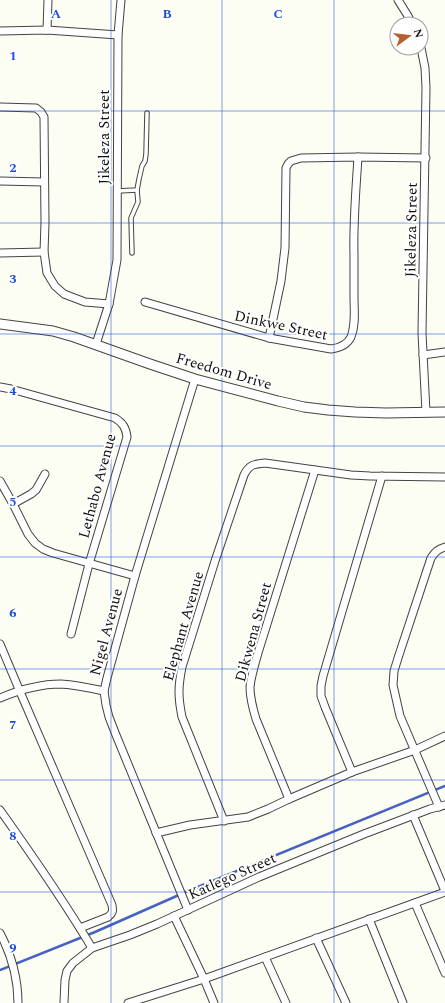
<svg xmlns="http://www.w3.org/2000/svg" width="445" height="1003" viewBox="0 0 445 1003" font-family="Spectral,serif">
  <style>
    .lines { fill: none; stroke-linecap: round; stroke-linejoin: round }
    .stream { stroke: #4862c3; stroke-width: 2.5 }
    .service-casing { stroke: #434343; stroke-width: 5.5 }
    .minor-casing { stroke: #434343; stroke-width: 9 }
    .tertiary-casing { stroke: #434343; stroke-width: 11 }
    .service { stroke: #fff; stroke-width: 3.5 }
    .minor { stroke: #fff; stroke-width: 7 }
    .tertiary { stroke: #fff; stroke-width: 9 }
    .grid { fill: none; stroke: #1d4ed8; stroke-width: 1; stroke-opacity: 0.55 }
    .labels { text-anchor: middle; stroke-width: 4; stroke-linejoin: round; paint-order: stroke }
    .street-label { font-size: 15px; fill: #101010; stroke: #fff }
    .grid-label { font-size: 13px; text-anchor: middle; font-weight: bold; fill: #1d4ed8; stroke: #fff; stroke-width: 4; stroke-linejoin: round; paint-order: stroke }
  </style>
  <rect width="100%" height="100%" fill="#fcfef3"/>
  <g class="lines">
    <!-- stream -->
    <path class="stream" d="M0,970L95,932L188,891L445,786"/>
    <!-- service casing -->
    <g class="service-casing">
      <g id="service">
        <path d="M117,191L137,190L139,179L142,166L145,161L146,154L147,113"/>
        <path d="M132,253L131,218L138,202L137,190"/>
      </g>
    </g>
    <!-- minor casing -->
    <g class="minor-casing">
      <g id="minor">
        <path d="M398,0L408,16L412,24"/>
        <path d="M47,30L48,0"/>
        <path d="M0,31L47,30L118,35"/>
        <path d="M421,48L425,68L426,88L422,333L426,412"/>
        <path d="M0,107L36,108L41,112L44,117L45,223L44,252L47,273L55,286L64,294L85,302L109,304"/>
        <path d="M0,181L44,182"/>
        <path d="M0,253L44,252"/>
        <path d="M145,302L269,338L331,349C340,348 347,345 351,337C356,324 354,310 354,297C354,283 354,269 354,255C353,222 356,190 358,157"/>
        <path d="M269,338L281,281L285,248L286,168L288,164L291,161L301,158L358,157L426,158"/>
        <path d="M96,344L109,304L117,260L118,35L121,0"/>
        <path d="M423,355L445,352"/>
        <path d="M0,387L11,389L115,418C123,423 126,428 127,437L89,564L71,634"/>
        <path d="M0,481L13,504L28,534L35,543L43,549L53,553L135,576"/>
        <path d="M13,504L31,494L36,490L45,474"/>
        <path d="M0,644L21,694L112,905C113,911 113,913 108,917L80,928"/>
        <path d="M0,698C19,690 40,684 61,684C75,685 90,688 104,691"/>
        <path d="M352,772L325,707L321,696V686L323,676L382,476"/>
        <path d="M289,799L256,719C253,709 250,698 250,687C251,676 255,664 258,653L315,470"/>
        <path d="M439,807L400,716L393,685L394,671L398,658L431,558C435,552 438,549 445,547"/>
        <path d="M0,810C32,855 64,901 92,948"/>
        <path d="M413,815L445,891"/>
        <path d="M224,821L182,717C178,697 178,687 182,667L215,561L244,475C249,465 253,464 265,463L351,475L370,476L445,477"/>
        <path d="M156,833L190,825L248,817L268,809L289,799L352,772L415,750L445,736"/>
        <path d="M415,903L445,973"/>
        <path d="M188,910L116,735L109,717L106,705L104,691L107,678L135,576L195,379"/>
        <path d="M174,916L204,979L214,1003"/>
        <path d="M369,919L403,1003"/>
        <path d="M0,933C11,954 18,979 18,1003"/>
        <path d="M316,938L346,1003"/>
        <path d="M265,957L286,1003"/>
        <path d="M64,1003L65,980L67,971L73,963L92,948L130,935L157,924L259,877L364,834L430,809L445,805"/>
        <path d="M128,1003L204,979L445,892"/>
      </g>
    </g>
    <!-- tertiary casing -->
    <g class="tertiary-casing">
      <path id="tertiary" d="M0,324L53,331L74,337L150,364L195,379L278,401L304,407L328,410L355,412L386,413L445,412"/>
    </g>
    <!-- service -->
    <use href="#service" class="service"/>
    <!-- minor -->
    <use href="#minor" class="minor"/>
    <!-- tertiary -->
    <use href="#tertiary" class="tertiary"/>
  </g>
  <!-- grid -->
  <path class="grid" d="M111,0V1003M222,0V1003M334,0V1003M0,111H445M0,223H445M0,334H445M0,446H445M0,557H445M0,669H445M0,780H445M0,892H445"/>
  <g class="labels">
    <!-- street labels -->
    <g class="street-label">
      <text transform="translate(104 137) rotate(-90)" y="5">Jikeleza Street</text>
      <text transform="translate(411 230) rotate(-89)" y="5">Jikeleza Street</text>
      <text transform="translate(281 325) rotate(12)" y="5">Dinkwe Street</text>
      <text transform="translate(224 371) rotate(16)" y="5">Freedom Drive</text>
      <text transform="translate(97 486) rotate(-75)" y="5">Lethabo Avenue</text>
      <text transform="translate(183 626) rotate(-74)" y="5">Elephant Avenue</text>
      <text transform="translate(106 632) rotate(-75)" y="5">Nigel Avenue</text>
      <text transform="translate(253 632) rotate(-75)" y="5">Dikwena Street</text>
      <text transform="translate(232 876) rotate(-24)" y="5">Katlego Street</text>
    </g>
  </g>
  <g class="grid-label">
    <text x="56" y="18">A</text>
    <text x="167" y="18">B</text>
    <text x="278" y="18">C</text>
    <text x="13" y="60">1</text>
    <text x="13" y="172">2</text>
    <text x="13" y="283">3</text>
    <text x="13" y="395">4</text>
    <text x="13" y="506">5</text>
    <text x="13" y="617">6</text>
    <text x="13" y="729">7</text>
    <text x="13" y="840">8</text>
    <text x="13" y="952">9</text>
  </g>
  <!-- north arrow -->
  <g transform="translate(409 36) rotate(75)"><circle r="19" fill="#ffffff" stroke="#9f9f9f"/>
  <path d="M0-3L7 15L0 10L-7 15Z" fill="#b65f32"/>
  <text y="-6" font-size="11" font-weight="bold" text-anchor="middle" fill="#101010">N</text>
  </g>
</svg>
